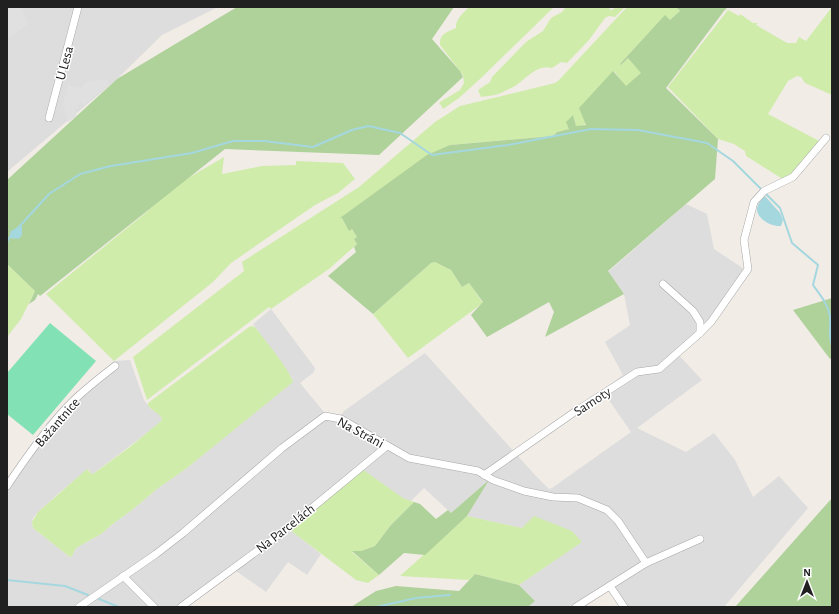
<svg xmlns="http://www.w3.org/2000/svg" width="839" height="614" viewBox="0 0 839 614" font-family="'Alegreya Sans',sans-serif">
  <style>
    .residential { fill: #dedddd }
    .grass { fill: #d0ecab }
    .forest { fill: #afd19a }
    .pitch { fill: #82e2b5 }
    .parking { fill: #e0e0e0 }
    .water { fill: #a5d7df }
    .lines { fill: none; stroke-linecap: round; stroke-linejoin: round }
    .stream { stroke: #a5d7df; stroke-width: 2 }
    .minor-casing { stroke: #a7a7a7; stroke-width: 8 }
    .minor { stroke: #fff; stroke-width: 7 }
    .labels { text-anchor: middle; stroke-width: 3; stroke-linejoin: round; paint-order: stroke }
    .street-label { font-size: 14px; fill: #202020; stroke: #fff }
  </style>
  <rect width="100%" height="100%" fill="#f1ece6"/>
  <!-- residential -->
  <g class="residential">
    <path d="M7,7H218L162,35L117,79L7,172Z"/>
    <path d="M686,204L707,214L714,249L744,269L707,321L675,351L702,380L637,428L686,452L714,433L735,460L753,497L779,476L808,508L724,607H626L611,582L571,607H528L535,601L519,585L581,542L572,531L522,528L467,516L488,481L451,513L424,488L411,501L403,498L290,530L321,554L307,575L288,562L266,592L236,571L187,607H7V478L48,422L73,395L114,361L130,360L144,400L151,409L159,414L162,418L161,421L152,429L93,474H92L88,469L60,492L38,512L33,518L32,522L33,528L70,557L72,556L76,548L101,534L114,523L132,510L157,489L187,468L293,380L253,324L271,309L315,368L314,372L300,383L324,412L340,416L344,411L425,353L535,475L549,489L552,488L631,432L602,390L623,375L605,342L630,325L624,294L608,272Z"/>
  </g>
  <!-- grass -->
  <g class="grass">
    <path d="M469,7H554L481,78L459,98L443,109L441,105L439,104L440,102L460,90L464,83L463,75L440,45C439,33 448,32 456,28C455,20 463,13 469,7Z"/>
    <path d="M566,7H609L610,10L614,9L615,7H625L615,17L609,16L605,18L589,40L567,63L561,62L552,68C539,64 528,76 519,83C516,86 509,89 505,91C499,95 488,96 481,97L478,90L490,82L492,77L526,42L543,31L551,18L562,12Z"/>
    <path d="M627,7H676L680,11L670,20L665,16L620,64L621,65L628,58L642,73L626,87L614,71L582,114L586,124L576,127L573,115L569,129L557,132L553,136L450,145L342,218L349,230L352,229L357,237L354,239L357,244L329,269L271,309L269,307L147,400L133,357L244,271L242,262L359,187L435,122L460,106L555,83L559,80Z"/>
    <path d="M832,7V95L805,83L801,77L797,76L788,81L768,114L821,142L791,178H781L746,156L745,151L734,144L718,139L668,87L728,10L739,16L740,14L753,23H758L756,25L787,43H796L799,37L806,41Z"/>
    <path d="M224,157L222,174L262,166L296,165V161L343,163L355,179L338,193L315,205L231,263L213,282L114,361L46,294L143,215L178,184Z"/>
    <path d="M435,262L451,270L462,287L469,283L483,303L408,358L373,314L431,263Z"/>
    <path d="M7,264L35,291L21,319L7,337Z"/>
    <path d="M252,326L255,327C264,339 290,370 293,382L187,468L157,489L132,510L114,523L101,534L76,548L72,556L70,557L33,528L32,522L38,512L87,469L92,474H93L131,446L161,421L162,418C158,413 152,410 148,406V403L249,327Z"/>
    <path d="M362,469L403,498L414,502L391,525L375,546L361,551L352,552L379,575L368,583L356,580L290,530Z"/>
    <path d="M467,516L522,528L534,516L572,531L582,542L519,585L475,574L469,580L400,576Z"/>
  </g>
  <!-- forest -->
  <g class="forest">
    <path d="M237,7H454L432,39L460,71L463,77L379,155L225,149L40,296L38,294L35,300L29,304L35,291L7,264V180L117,79Z"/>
    <path d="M676,7H728L724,11L666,88L718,139L715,179L608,271L624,294L545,337L554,312L549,302L487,337L471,315L483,302L469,283L462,287L451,270L435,262L431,263L373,314L328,276L356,252L354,247L357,244L354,239L357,237L352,229L349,231L342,218H340L427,155L450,145L553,136L557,132L569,129L566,122L573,115L576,126L586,125L579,108L613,71L626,86L641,73L628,58L621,65L620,64L665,15L670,20L680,11Z"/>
    <path d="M832,298V358L830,359L793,310Z"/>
    <path d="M489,480L467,516L425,555L404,553L379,575L352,551H361L375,546L391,525L414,502L420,504L436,519L448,510L451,513Z"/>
    <path d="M832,498V607H735Z"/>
    <path d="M475,574L519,585L535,601L528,607H351L376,591L396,586L459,591Z"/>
  </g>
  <!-- pitch -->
  <path class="pitch" d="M50,323L96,361L33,435L7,414V373Z"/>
  <!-- parking -->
  <g class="parking">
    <path d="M7,7H22L28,24L7,39Z"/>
    <path d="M107,79L109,85L83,105L80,101L78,109L74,108L77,116L68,122L63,104L68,85L81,88L86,82Z"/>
  </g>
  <!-- water -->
  <g class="water">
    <path d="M765,196L780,213L783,220L781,226C772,227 756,219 757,208C758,203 762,199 765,196Z"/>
    <path d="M22,226V235L19,239L9,238L11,231L18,227Z"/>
  </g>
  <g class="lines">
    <!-- stream -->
    <g class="stream">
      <path d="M765,193L780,208L792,243L818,265L813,285C820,295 828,304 830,316C831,326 828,336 832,345"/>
      <path d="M18,228L49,194L80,174L111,166L192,153L233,141H264L313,147L352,130L368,126L400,133L432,155L508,145L591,129L638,130L707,143L733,161L762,190"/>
      <path d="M7,242L10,237"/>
      <path d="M7,580L65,586L88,595"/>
      <path d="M99,599L119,607"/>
      <path d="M376,607L416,598L450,595"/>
    </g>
    <!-- minor casing -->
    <g class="minor-casing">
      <g id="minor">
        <path d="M49,118L78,7"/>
        <path d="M700,333L711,322L748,269L744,240L754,202L764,191L793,177L826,138"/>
        <path d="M484,475L576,411L637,372L659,369L700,333V322L693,311L663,284"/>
        <path d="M7,486C25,459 44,432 66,408C81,392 98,379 115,366"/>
        <path d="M123,576L154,607"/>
        <path d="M610,586L624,607"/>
        <path d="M79,607L156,554L183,533L282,448L325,416L341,419L409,458L478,471L493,480L524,491L553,497L578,498L607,510L618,521L646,563"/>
        <path d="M181,607L284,531L387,446"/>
        <path d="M576,607L646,563L700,539"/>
      </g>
    </g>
    <!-- minor -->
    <use href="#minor" class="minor"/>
  </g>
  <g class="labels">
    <!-- street labels -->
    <g class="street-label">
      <text transform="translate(64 63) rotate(-75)" y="5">U Lesa</text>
      <text transform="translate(592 401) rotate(-33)" y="5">Samoty</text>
      <text transform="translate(57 422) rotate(-49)" y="5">Bažantnice</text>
      <text transform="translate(361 432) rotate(28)" y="5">Na Stráni</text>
      <text transform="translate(285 528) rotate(-38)" y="5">Na Parcelách</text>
    </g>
  </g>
  <!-- border -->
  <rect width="839" height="614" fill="none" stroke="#202020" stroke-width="16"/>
  <!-- north arrow -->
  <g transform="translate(807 582)" stroke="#ffffff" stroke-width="3" paint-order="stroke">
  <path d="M0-3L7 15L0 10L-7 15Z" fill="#202020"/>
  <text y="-6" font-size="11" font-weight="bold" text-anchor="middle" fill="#202020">N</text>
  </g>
</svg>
